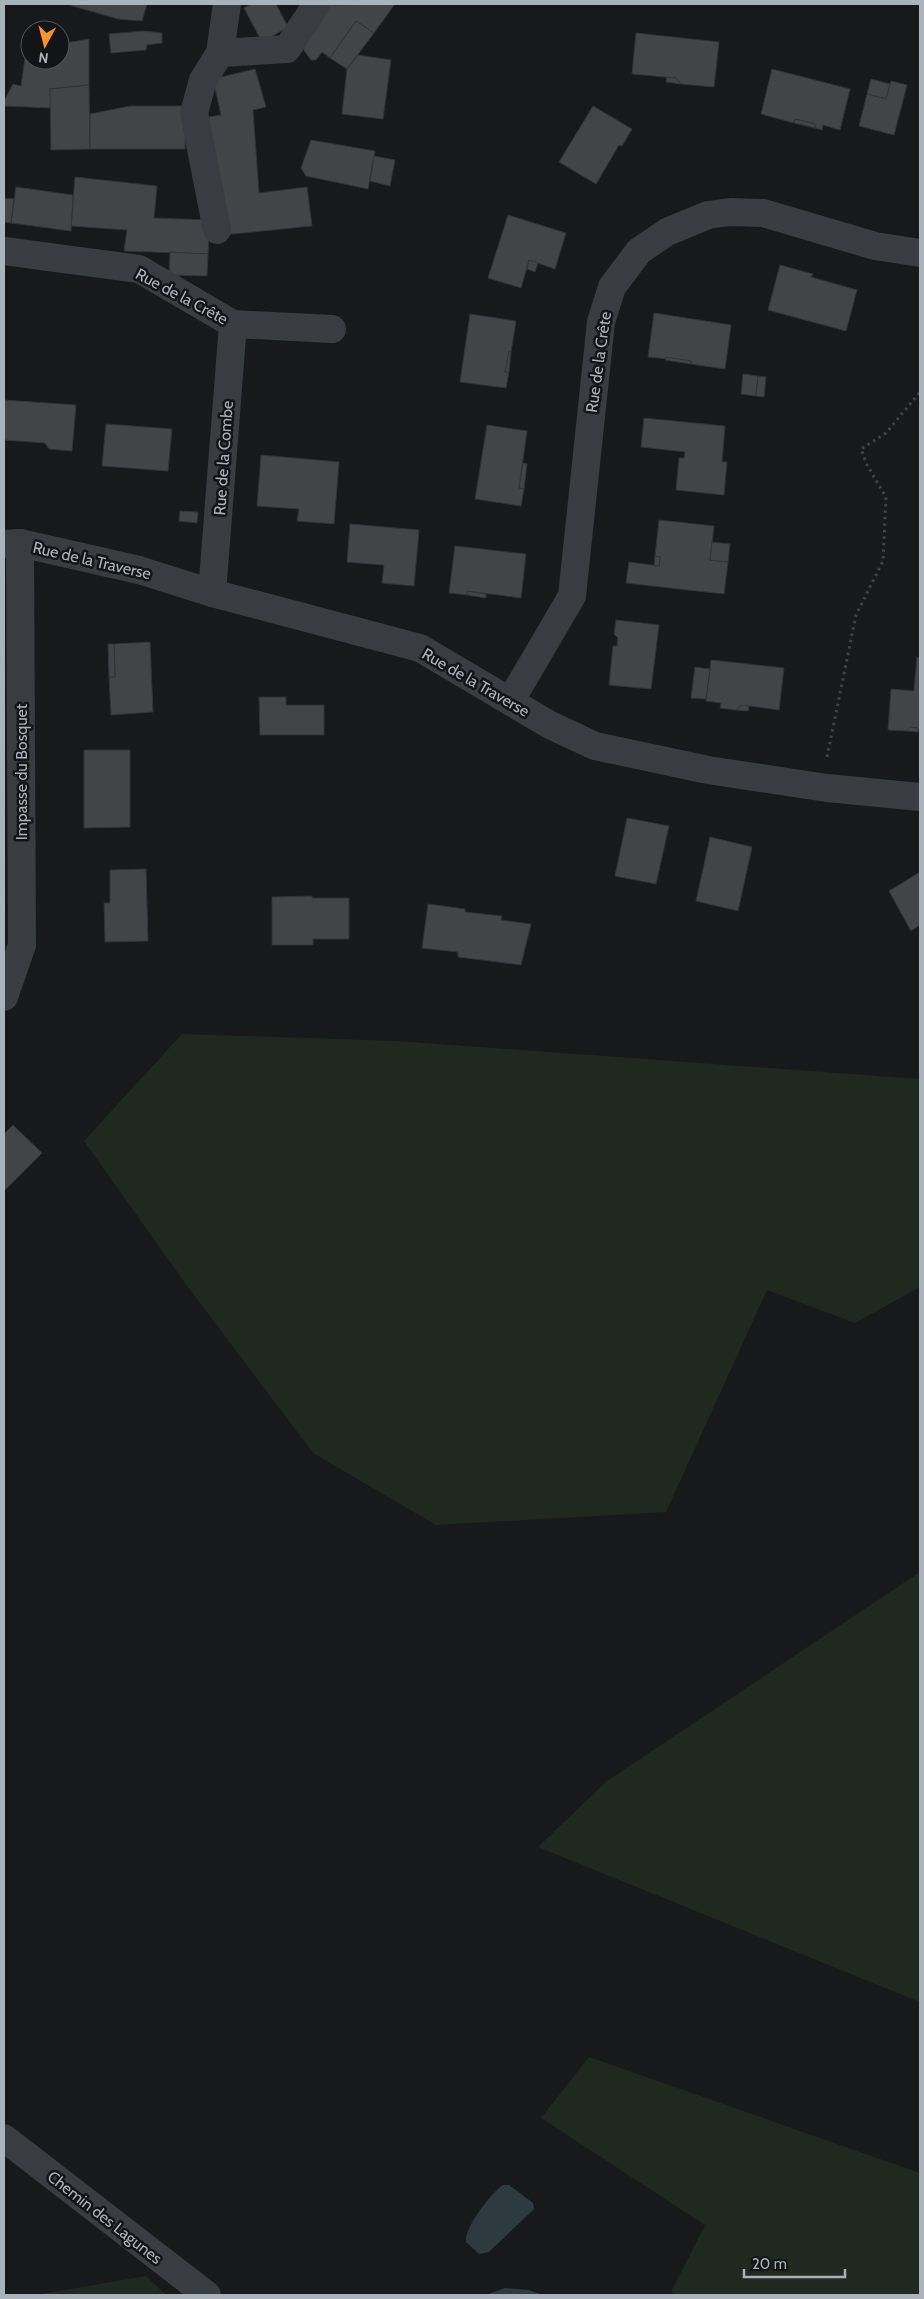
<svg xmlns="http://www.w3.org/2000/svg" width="924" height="2299" viewBox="0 0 924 2299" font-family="Cabin,sans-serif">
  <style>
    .green { fill: #202920 }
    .water { fill: #2d3b40 }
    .building { fill: #424448; stroke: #323337 }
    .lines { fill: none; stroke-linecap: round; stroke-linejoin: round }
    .path { stroke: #3f4347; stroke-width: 3; stroke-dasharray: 2.5 4; stroke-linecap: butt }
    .minor { stroke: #393c40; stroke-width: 28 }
    .labels { text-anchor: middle; stroke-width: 5; stroke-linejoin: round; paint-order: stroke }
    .street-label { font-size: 16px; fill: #aab3bb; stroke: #131416 }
  </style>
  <rect width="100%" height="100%" fill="#18191b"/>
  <!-- green -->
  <g class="green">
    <path d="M182,1034L396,1041L920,1079V1287L855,1323L767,1290L666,1512L436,1525L313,1453L185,1283L84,1141Z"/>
    <path d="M920,1572V2002L538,1847L607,1781Z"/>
    <path d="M589,2057L920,2173V2295H673L672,2290L705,2225L541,2118Z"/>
    <path d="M146,2276L166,2295H36Z"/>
  </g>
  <!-- water -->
  <g class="water">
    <path d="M503,2185H509L533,2203L534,2209L489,2252L479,2254L466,2242C463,2229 492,2192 503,2185Z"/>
    <path d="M505,2288L529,2290L543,2295H486Z"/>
  </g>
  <!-- building -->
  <g class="building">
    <path d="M66,4H147L142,21L118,19Z"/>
    <path d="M251,4H276L288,27L262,42L244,8Z"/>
    <path d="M324,4L333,5L395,4L374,33L356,21L330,58L322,52L316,60H311L303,49Z"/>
    <path d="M356,21L374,33L347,69L330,58Z"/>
    <path d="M143,31L162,33V43L147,45L146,50L111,53L109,34Z"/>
    <path d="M636,33L719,42L714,87L681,84L676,78L632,74Z"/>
    <path d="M89,39V85L50,89L51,108L4,106V101L13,84L21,86L26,50L30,51V60H60V44Z"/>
    <path d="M358,55L391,60L383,119L342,114L347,69Z"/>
    <path d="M255,69L266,107L253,110L259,193L307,187L312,226L223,235L211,157L209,117L221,115L213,79Z"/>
    <path d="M772,69L850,89L840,130L823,125L822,130L815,128V124L795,119L794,123L761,114Z"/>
    <path d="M667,77L676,78L681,84L666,82Z"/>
    <path d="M871,79L890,84L886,99L867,94Z"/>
    <path d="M891,81L907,85L894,135L859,126L867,94L886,99Z"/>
    <path d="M89,85L90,149L51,150L50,89Z"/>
    <path d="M130,106H186L185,149H90V114Z"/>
    <path d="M593,106L632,129L622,146L619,145L596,184L559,162Z"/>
    <path d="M795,119L815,124V128L794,123Z"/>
    <path d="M311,140L375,151L368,189L306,176L301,168Z"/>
    <path d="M374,156L395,160L390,186L370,181Z"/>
    <path d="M75,177L157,186L154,218L209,220L208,254L124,251L127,230L71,226Z"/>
    <path d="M16,187L73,195L71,231L11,223Z"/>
    <path d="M4,198L14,199L11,223L4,222Z"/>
    <path d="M508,215L566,233L555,269L529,260L521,288L488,278Z"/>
    <path d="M170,252L208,254L207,276L169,275Z"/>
    <path d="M529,260L538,263L535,272L527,269Z"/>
    <path d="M780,265L813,274L811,277L857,290L846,331L768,310Z"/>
    <path d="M654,313L731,325L725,369L691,364V361L648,357Z"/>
    <path d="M470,314L516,321L511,352L509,351L505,372H509L506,388L460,382Z"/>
    <path d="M509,351L511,352L509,372H505Z"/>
    <path d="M666,357L691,361V364L665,360Z"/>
    <path d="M743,374L758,376L756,396L741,394Z"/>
    <path d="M758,376L766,377L764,397L756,396Z"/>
    <path d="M4,400L76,405L72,451L49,449L45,443L4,440Z"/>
    <path d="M644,418L725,426L722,462H727L724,495L676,490L679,458H684L685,452L641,447Z"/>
    <path d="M106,424L172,429L168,471L102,466Z"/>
    <path d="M487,425L527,431L519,488L524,489L521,506L475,499Z"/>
    <path d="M261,455L339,462L334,524L297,521L299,509L257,506Z"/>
    <path d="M523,463L527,464L524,489L519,488Z"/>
    <path d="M180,511L198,512L197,523L179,521Z"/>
    <path d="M659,520L714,526L710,560L728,562L724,594L626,583L629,562L659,566L660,557L655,556Z"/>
    <path d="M350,524L419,530L414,586L382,583L384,565L347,562Z"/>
    <path d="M712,542L730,544L728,562L710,560Z"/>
    <path d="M455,546L526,554L521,598L467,591V595L449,593Z"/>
    <path d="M655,556L660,557L659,566H654Z"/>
    <path d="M467,591L486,594V598L467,595Z"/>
    <path d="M616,620L659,625L651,689L609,685L613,646H617L618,638L614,634Z"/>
    <path d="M150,642L153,712L111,715L109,677H115L114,644Z"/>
    <path d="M108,644H114L115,677H109Z"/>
    <path d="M917,657L920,658V732L918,728L910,727L906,731L888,730L891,689L914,691Z"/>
    <path d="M711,660L784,668L779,710L742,705L736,710L720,708L721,703L706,701Z"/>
    <path d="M695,667L710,669L706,699L691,698Z"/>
    <path d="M259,697H286V705H324V735H260Z"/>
    <path d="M742,705L749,706L748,711L736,710Z"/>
    <path d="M910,727L918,728V732L906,731Z"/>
    <path d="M84,750H130V827L84,828Z"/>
    <path d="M627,818L669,826L656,884L615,876Z"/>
    <path d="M710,837L752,847L738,911L696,901Z"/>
    <path d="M146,869L148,941L105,942L104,903H110V870Z"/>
    <path d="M920,872V925L911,931L889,891Z"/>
    <path d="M312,896V898H349V939H313V945H272V897Z"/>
    <path d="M428,904L465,909V912L502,916L501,920L531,924L521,965L458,957V952L422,948Z"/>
    <path d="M13,1125L42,1153L4,1191V1134Z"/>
  </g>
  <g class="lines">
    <!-- path -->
    <path class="path" d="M827,757L856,615L883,561L886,497L867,465L861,449L886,433L920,392"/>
    <!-- minor -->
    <g class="minor">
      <path d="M227,4L220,53L287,49L317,4"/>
      <path d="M217,230L194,113L203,80L220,53"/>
      <path d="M4,251L139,269L233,324L332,329"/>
      <path d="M4,544L20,543L139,570L212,593L420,648L550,725L595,746L708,770L827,788L920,797"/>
      <path d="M212,593L233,324"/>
      <path d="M511,700L572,596L601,322L612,287L639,251L667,232L708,215L730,212L763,213L875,246L920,253"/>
      <path d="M4,997L22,945L20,543"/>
      <path d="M4,2138L207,2295"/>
    </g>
  </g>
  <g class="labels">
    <!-- street labels -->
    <g class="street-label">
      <text transform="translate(182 296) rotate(28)" y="6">Rue de la Crête</text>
      <text transform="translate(598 362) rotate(-82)" y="6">Rue de la Crête</text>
      <text transform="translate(223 458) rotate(-86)" y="6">Rue de la Combe</text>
      <text transform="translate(92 560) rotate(13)" y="6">Rue de la Traverse</text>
      <text transform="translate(476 682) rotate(30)" y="6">Rue de la Traverse</text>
      <text transform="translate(21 772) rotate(-90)" y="6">Impasse du Bosquet</text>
      <text transform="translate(105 2217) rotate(38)" y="6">Chemin des Lagunes</text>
    </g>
  </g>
  <!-- border -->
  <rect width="924" height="2299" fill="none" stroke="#aab3bb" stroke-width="10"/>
  <!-- north arrow -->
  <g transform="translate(45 45) rotate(187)"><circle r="24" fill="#131416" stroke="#4f5458"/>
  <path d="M0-4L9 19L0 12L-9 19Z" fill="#fd922f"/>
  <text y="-8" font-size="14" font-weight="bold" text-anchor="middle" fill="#aab3bb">N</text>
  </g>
  <!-- scale -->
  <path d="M744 2269v8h101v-8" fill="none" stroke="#aab3bb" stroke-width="2.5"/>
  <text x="752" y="2269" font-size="15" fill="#aab3bb" stroke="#131416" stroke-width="4" paint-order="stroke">20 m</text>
</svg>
